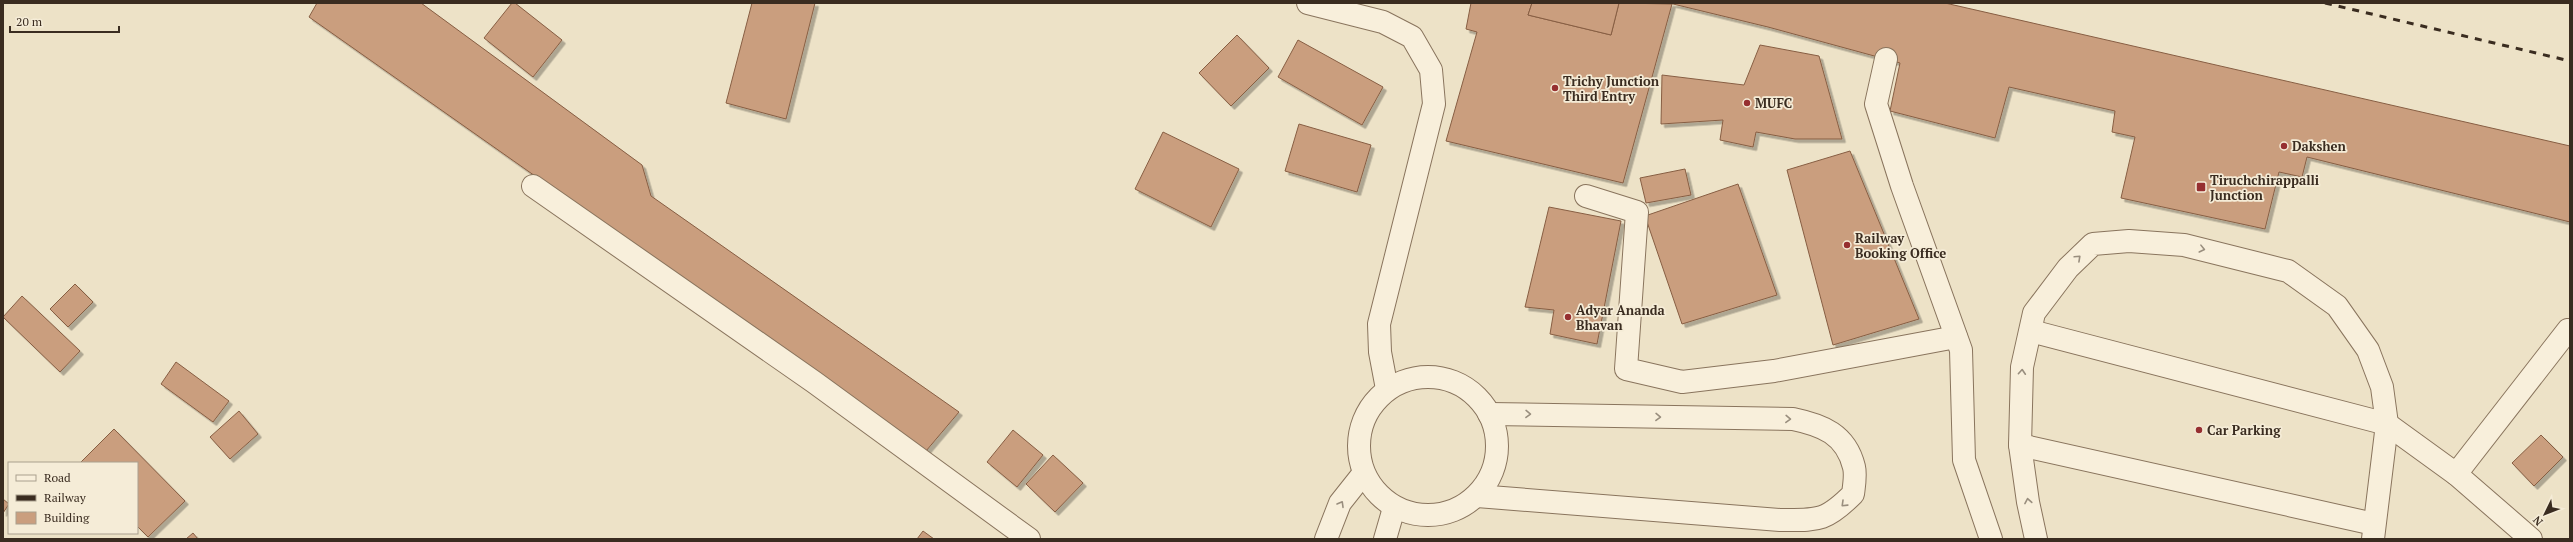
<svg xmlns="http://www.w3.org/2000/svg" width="2573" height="542" viewBox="0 0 2573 542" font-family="'PT Serif',serif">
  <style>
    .building { fill: #ca9e7e; stroke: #875e43; filter: url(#shadow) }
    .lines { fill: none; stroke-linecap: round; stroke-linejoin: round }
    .minor-casing { stroke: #89745d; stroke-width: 24 }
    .minor { stroke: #f8efdb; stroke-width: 22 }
    .rail { stroke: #3a2c20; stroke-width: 3; stroke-dasharray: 7 7; stroke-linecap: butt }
    .oneway { stroke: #998e7e }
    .poi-dot { fill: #962f30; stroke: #f5ecd7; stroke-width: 1.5 }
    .labels { text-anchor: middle; stroke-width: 3.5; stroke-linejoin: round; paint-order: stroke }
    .poi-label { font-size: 13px; font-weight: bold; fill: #3a2c20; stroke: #f5ecd7; text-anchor: start }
  </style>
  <defs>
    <filter id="shadow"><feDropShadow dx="3.5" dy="3.5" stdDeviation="0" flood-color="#0004"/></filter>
  </defs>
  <rect width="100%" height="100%" fill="#ede2c7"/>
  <!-- building -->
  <g class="building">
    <path d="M317,3H421L642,165L651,196L959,412L926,451L309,17Z"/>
    <path d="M512,3H515L562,40L533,77L484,38Z"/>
    <path d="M752,3H815L786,119L726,103Z"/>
    <path d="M1471,3H1532L1528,15L1611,35L1619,3L1672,4L1623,183L1446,141L1477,32L1466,29Z"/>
    <path d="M1532,3H1619L1611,35L1528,15Z"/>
    <path d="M1669,3H1945L2570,146V222L2307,157L2302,177L2279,172L2265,229L2121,198L2135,137L2112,132L2115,111L2009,87L1995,138L1890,111L1900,63L1768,27Z"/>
    <path d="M1237,35L1269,68L1231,106L1199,73Z"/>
    <path d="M1298,40L1383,87L1362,125L1278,77Z"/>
    <path d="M1760,45L1819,56L1842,139H1795L1756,132L1753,147L1720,140L1723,120L1661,124L1662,75L1744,85Z"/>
    <path d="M1299,124L1371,145L1357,192L1285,171Z"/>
    <path d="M1163,132L1239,169L1211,227L1135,189Z"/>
    <path d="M1850,151L1919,319L1833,345L1787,170Z"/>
    <path d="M1685,169L1691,195L1646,203L1640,178Z"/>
    <path d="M1738,184L1777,295L1682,324L1645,216Z"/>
    <path d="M1549,207L1621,221L1597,344L1550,334L1554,310L1525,307Z"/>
    <path d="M75,284L93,302L68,327L50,309Z"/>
    <path d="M22,296L80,351L60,372L3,317Z"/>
    <path d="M176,362L229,401L213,422L161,384Z"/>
    <path d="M239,411L258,434L230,459L210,437Z"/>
    <path d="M114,429L185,501L148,537L137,526V463H80Z"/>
    <path d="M1013,430L1043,455L1017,487L987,462Z"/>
    <path d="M2541,435L2563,457L2534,486L2512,463Z"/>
    <path d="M1053,455L1083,483L1055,512L1026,484Z"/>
    <path d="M3,499L9,504L3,513Z"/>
    <path d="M923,531L934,539H917Z"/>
    <path d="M193,533L198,539H186Z"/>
  </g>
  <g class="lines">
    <!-- minor casing -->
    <g class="minor-casing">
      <g id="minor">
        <path d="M1308,3L1383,22L1412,37L1431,70L1434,104L1379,324L1380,352L1387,389"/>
        <path d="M1886,59L1876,104L1902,186L1961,350L1964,460L1991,539"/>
        <path d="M533,186L814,382L1029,539"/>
        <path d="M1586,196L1637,212L1626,369L1682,382L1774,371L1956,337"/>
        <path d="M2031,331L2387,424L2456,474L2568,330"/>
        <circle cx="1428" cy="446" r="69"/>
        <path d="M2020,445L2374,524"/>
        <path d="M2456,474L2531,539"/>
        <path d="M1477,496L1780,520C1818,520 1825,522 1853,494C1854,486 1856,475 1854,467C1846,434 1822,425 1793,419L1489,414"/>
        <path d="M1326,539L1340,503L1363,474"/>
        <path d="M1385,539L1394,508"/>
        <path d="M2036,539L2028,502L2020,445L2022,367L2034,313L2068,268L2093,244L2129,241L2184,245L2288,271L2337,306L2368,350L2382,387L2387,424L2373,539"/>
      </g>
    </g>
    <!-- minor -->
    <use href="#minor" class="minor"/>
    <!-- rail -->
    <path class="rail" d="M2325,3L2570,61"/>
  </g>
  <!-- one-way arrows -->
  <defs><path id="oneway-chevron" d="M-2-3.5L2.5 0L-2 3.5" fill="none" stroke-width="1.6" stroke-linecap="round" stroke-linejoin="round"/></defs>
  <g class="oneway">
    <use href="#oneway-chevron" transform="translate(2202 249) rotate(14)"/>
    <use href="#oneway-chevron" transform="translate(2078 258) rotate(-43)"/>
    <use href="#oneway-chevron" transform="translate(2022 372) rotate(-86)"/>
    <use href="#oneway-chevron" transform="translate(1528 414) rotate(1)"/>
    <use href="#oneway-chevron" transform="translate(1658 417) rotate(1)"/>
    <use href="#oneway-chevron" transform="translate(1788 419) rotate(2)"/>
    <use href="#oneway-chevron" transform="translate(2028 501) rotate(-100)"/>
    <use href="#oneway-chevron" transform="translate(1341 504) rotate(-60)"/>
    <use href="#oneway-chevron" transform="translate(1844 504) rotate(136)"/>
  </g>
  <!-- markers -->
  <g class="poi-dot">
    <circle cx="1555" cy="88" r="4"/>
    <circle cx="1747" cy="103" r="4"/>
    <circle cx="2284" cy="146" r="4"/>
    <rect x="2196" y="182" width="10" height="10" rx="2"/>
    <circle cx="1847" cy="245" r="4"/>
    <circle cx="1568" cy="317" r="4"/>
    <circle cx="2199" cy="430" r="4"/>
  </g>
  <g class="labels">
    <!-- poi labels -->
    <g class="poi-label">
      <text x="1563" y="86">Trichy Junction<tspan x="1563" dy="15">Third Entry</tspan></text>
      <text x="1755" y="108">MUFC</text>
      <text x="2292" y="151">Dakshen</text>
      <text x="2210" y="185">Tiruchchirappalli<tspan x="2210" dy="15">Junction</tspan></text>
      <text x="1855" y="243">Railway<tspan x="1855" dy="15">Booking Office</tspan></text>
      <text x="1576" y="315">Adyar Ananda<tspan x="1576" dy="15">Bhavan</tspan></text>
      <text x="2207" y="435">Car Parking</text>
    </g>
  </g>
  <!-- border -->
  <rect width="2573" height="542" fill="none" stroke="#3a2c20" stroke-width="8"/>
  <!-- legend -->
  <rect x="8" y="462" width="130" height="72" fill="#f5ecd7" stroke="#aa9f8e"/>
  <rect x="16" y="475" width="20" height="6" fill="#f8efdb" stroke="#aa9f8e"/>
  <text x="44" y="482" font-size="12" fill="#3a2c20">Road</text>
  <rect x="16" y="495" width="20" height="6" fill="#3a2c20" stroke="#aa9f8e"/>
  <text x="44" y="502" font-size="12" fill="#3a2c20">Railway</text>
  <rect x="16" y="512" width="20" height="12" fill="#ca9e7e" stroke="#aa9f8e"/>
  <text x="44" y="522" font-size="12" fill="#3a2c20">Building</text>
  <!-- north arrow -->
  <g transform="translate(2545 514) rotate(227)" stroke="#f5ecd7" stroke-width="3" paint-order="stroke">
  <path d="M0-3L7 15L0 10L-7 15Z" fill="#3a2c20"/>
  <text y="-6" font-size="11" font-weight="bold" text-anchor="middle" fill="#3a2c20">N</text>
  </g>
  <!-- scale -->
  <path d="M10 26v6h109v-6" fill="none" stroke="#3a2c20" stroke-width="2"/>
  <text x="16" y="26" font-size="12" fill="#3a2c20" stroke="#f5ecd7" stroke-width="3" paint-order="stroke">20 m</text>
</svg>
